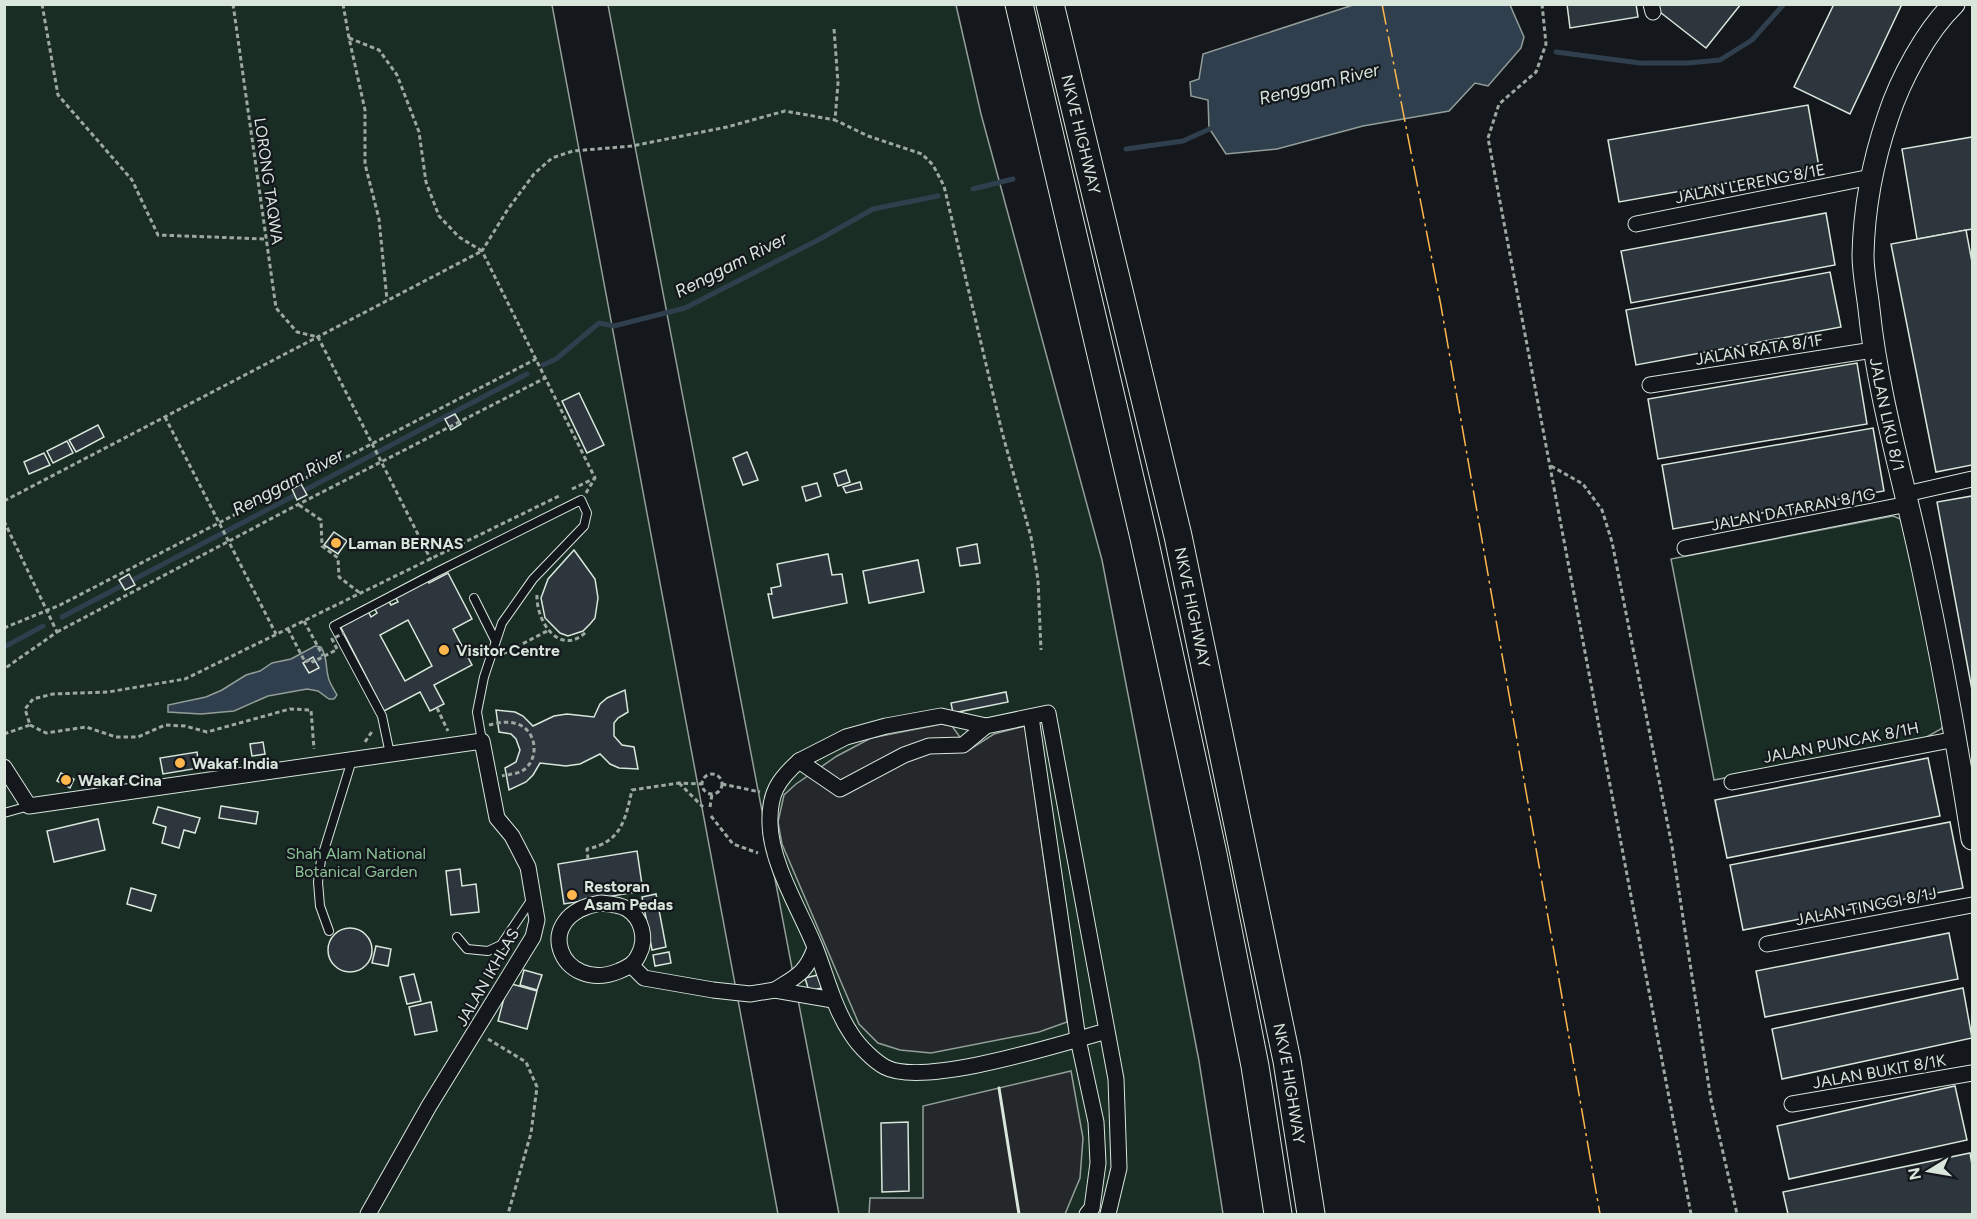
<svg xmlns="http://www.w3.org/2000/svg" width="1977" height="1219" viewBox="0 0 1977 1219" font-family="Figtree,sans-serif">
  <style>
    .green { fill: #1a2d24; stroke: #939e99; stroke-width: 1.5 }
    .parking { fill: #24282b; stroke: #939e99; stroke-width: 1.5 }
    .water { fill: #2f3f4d; stroke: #939e99; stroke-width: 1.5 }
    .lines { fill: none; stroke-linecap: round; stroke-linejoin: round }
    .stream { stroke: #2f3f4d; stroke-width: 5 }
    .building { fill: #2c363c; stroke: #d8e6dc; stroke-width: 1.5; fill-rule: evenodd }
    .lane-casing { stroke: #d8e6dc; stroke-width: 10 }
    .street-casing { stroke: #d8e6dc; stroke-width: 17 }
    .secondary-casing { stroke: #d8e6dc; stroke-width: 23 }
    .highway-casing { stroke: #d8e6dc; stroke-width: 29 }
    .path { stroke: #9da8a2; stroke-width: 3; stroke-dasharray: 4.5 3; stroke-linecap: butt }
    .lane { stroke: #14181c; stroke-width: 8 }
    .street { stroke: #14181c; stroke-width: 15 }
    .secondary { stroke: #14181c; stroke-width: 21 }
    .highway { stroke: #14181c; stroke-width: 27 }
    .path-bridge { stroke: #9da8a2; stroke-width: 3; stroke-dasharray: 4.5 3; stroke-linecap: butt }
    .wall { stroke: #d8e6dc; stroke-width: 3 }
    .power { stroke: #ffb74d; stroke-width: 1.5; stroke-dasharray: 21 4.5 3 4.5; stroke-linecap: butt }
    .poi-dot { fill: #ffb74d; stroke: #14181c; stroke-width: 2 }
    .labels { text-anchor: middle; stroke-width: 4.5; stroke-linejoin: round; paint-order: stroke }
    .street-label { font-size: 16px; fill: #d8e6dc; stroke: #14181c }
    .poi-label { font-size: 16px; font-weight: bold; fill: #d8e6dc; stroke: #14181c; text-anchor: start }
    .park-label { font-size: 16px; fill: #8ac095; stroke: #14181c }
    .water-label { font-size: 18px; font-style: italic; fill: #d8e6dc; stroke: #14181c }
  </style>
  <rect width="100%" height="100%" fill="#14181c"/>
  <!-- green -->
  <g class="green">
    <path d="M5,5H552L778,1214H5Z"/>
    <path d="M608,5H956L981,114L1102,560L1199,1061L1223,1214H839Z"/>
    <path d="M1893,516L1903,520L1947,719L1941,729L1923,739L1714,780L1671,559Z"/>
  </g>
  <!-- parking -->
  <g class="parking">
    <path d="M942,724L952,726L969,750L994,734L1025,726L1067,1022L1039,1032L931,1053L900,1050L878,1043L859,1024L782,844L778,822L784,795L796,784L837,756L871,738Z"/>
    <path d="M1071,1071L1083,1138L1080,1178L1065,1214H869L870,1198H923V1106Z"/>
  </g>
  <!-- water -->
  <g class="water">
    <path d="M1356,4L1510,5L1524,37L1521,48L1488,86L1475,83L1449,111L1363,126L1277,149L1226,154L1209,128L1208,100L1191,96L1190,82L1199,79L1203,54Z"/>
    <path d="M315,646L321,647C328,659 325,664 328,676C329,683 334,689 337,695L334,699H329L318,691L307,689L268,696L234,711L201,714L168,712V705L206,697L222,690L246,675L260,671L272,663L291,659Z"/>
  </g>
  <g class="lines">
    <!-- stream -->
    <g class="stream">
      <path d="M1556,52L1640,63H1688L1720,60L1752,40L1784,4"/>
      <path d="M1126,149L1183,141L1214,127"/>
      <path d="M973,189L1013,179"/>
      <path d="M543,365L556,359L599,323L614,326L685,308L820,239L873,209L938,196"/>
      <path d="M62,617L527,374"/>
      <path d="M4,647L43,626"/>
    </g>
  </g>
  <!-- building -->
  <g class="building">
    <path d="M1567,4H1636L1638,17L1570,28Z"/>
    <path d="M1660,4H1741L1706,48L1656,9Z"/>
    <path d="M1834,4H1902L1850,114L1794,87Z"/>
    <path d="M1808,105L1819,167L1619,202L1608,140Z"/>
    <path d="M1972,137V229L1917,239L1902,149Z"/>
    <path d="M1826,213L1835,265L1631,303L1621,251Z"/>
    <path d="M1966,230L1972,262V465L1936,472L1891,244Z"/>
    <path d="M1830,272L1841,327L1636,365L1626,310Z"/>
    <path d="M1857,363L1867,424L1658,459L1648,399Z"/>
    <path d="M579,393L604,445L587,453L562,401Z"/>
    <path d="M455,414L461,424L451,430L445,419Z"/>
    <path d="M98,425L104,437L76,452L69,440Z"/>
    <path d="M1873,428L1884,491L1673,529L1662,465Z"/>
    <path d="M67,441L73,453L53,463L47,451Z"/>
    <path d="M747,452L758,480L743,485L733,458Z"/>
    <path d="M44,453L50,465L29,474L24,462Z"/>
    <path d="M846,470L850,482L838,486L834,474Z"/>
    <path d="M860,482L862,489L846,493L843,487Z"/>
    <path d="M817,483L821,496L806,501L802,487Z"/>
    <path d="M301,484L307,495L297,500L292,489Z"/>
    <path d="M1972,496V690L1937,502Z"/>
    <path d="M334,532L347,541L338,554L324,545Z"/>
    <path d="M977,544L980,563L960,566L957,548Z"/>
    <path d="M574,550L595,579L598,598L595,618L590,624L583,631L568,636L560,633L545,618L541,598L548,579Z"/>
    <path d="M828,554L832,575L842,574L847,603L773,618L768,594H772L771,588L781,586L777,564Z"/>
    <path d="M918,560L924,592L869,603L863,571Z"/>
    <path d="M448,573L472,619L453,629L472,665L434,685L444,704L430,711L420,692L384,711L337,620L365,605L371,617L377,613L371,602L385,595L391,605L398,602L392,591L424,574L429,583ZM408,620L432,666L405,681L380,635Z"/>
    <path d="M129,574L135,585L125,590L119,580Z"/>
    <path d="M313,657L319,668L309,673L303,663Z"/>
    <path d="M625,690L628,712L618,718L614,723V736L622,745L634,747L638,769L619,768L610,764L600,754L580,764L566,766L540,763L533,775L526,782L509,790L505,768L516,762L520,750L516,739L511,734L499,732L496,710L515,712L523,716L533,726L554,716L567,714L594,717L600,704L607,698Z"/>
    <path d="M1006,692L1008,702L953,713L951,703Z"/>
    <path d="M263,742L265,754L252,756L250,744Z"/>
    <path d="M197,752L199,768L163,774L160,758Z"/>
    <path d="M1928,758L1940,816L1727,858L1715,800Z"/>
    <path d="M61,773L74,779L70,788L57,781Z"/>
    <path d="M221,806L258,812L256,824L219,818Z"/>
    <path d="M158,807L200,818L195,833L184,830L179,848L162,843L166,827L153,823Z"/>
    <path d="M98,819L105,850L54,862L47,831Z"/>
    <path d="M1950,822L1963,888L1743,930L1730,865Z"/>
    <path d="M637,851L643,891L564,904L558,864Z"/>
    <path d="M460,869L462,886L476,884L479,912L451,915L446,871Z"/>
    <path d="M131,888L156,895L151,911L127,904Z"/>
    <path d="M656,894L666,947L652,950L642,897Z"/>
    <circle cx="350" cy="950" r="22"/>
    <path d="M1949,933L1958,979L1765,1017L1756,971Z"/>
    <path d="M376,946L391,949L388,966L372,963Z"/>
    <path d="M669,952L671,963L655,966L653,955Z"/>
    <path d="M524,970L542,975L537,990L520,985Z"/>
    <path d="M414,974L421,1001L407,1004L400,977Z"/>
    <path d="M818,975L822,988L809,991L805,978Z"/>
    <path d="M508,983L537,991L527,1029L498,1021Z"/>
    <path d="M1963,988L1972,1038L1782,1079L1772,1029Z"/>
    <path d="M431,1002L437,1031L415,1035L409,1007Z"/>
    <path d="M1955,1086L1967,1140L1789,1179L1777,1126Z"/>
    <path d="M908,1122L909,1191L882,1192L881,1123Z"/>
    <path d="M1970,1153L1972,1165V1214H1788L1783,1192Z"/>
  </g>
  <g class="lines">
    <!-- lane casing -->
    <g class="lane-casing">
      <g id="lane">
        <path d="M474,598L495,640"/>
        <path d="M390,754L382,716L334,626L437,572L581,500L587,513L584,526L533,579L502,623L484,677L477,712L482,741"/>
        <path d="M4,813L29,806"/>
        <path d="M329,931L320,906L318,882L321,860L352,760"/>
        <path d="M457,937L467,949L488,951L501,945L532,899"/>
      </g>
    </g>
    <!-- street casing -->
    <g class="street-casing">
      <g id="street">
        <path d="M1651,4L1653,12"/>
        <path d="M1636,224L1871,177"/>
        <path d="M1650,385L1873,350"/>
        <path d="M1906,494L1972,479"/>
        <path d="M1685,548L1908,504"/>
        <path d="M1031,717L1078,1039L1096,1122L1098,1163L1092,1208L1087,1214"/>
        <path d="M799,761L846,737L886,726L941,716L986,726"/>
        <path d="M4,767L29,806L482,741L497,818L512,836L528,867L537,920L533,937L429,1106L368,1214"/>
        <path d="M1732,782L1956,739"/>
        <path d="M601,903C610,904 619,904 627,909C642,918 647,939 639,954C635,964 628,967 619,971C561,995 528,915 601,903Z"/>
        <path d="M1767,944L1972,905"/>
        <path d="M631,965L644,978L713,990L750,994L775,990L833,1000"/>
        <path d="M775,990C797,976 806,973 815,948"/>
        <path d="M1107,1031C1063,1043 924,1088 885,1067C874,1061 859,1046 852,1035C834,1009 827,977 815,947C800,910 771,864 770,824C769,793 778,780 799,761L840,789L904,755L929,746L963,745L986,726L1048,713L1116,1079L1119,1168L1108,1214"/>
        <path d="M1792,1104L1972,1073"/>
      </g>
    </g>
    <!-- secondary casing -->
    <g class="secondary-casing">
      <g id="secondary">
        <path id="s1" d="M1954,4C1926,31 1900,80 1888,117C1873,161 1864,208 1863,255C1863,273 1867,291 1869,309C1878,398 1905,484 1923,571C1942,660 1958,749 1972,839"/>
      </g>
    </g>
    <!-- highway casing -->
    <g class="highway-casing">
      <g id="highway">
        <path d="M1019,4L1144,538L1213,854L1255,1066L1278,1214"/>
        <path id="s2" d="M1050,4L1178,536L1287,1061L1311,1214"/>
      </g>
    </g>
    <!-- path -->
    <g class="path">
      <path d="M42,4L58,95L132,180L158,235L265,239"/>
      <path d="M233,4L276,308L297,332L318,337L431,560"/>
      <path d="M343,4L349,38L365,110V164L379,219L387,300"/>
      <path d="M1542,4L1546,44L1536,72L1499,104L1488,138L1691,1214"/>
      <path d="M834,29L838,83L835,120L868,136L922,154L933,165L944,186L1002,432L1031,537L1038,580L1041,650"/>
      <path d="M349,38L379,50L397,75L419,132L426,182L439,216L459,237L482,251"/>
      <path d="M165,417L276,634"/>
      <path d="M1551,466L1583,484L1602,510L1612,542L1672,846L1711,1100L1737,1214"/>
      <path d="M572,489L593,479"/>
      <path d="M586,493L595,478L482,251L508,209L534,174L552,158L573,151L632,146L727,127L785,111L835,120"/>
      <path d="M4,501L482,251"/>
      <path d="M299,505L321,520L322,546L338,558L339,577L360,593"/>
      <path d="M4,521L57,632L4,669"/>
      <path d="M537,595C536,622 560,657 586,632"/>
      <path d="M304,621L323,656"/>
      <path d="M4,628L60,605L536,359"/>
      <path d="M288,629L305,662L311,659L313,662L336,650"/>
      <path d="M57,632L299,504L545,378"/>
      <path d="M503,654L549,630"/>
      <path d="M437,708L448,731"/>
      <path d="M30,725L46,733L86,727L116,737H138L165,725L185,726L207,732L290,709L311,710L314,749"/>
      <path d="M489,725C497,723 506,721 514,723C535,727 541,755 525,769C519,774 510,774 502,776"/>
      <path d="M4,734L30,725L25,709L33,699L53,694L108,692L185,679L561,495"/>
      <path d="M365,742L373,730"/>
      <circle cx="712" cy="784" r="10"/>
      <path d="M679,783L703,807"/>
      <path d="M722,784L760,792"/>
      <path d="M710,807L712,794"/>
      <path d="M711,816L733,844L758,853"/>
      <path d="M588,859L587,849C621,842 625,821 632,790L679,783L702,784"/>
      <path d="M488,1039L526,1062L537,1087L531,1133L508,1214"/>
    </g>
    <!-- lane -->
    <use href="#lane" class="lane"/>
    <!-- street -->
    <use href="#street" class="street"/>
    <!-- secondary -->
    <use href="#secondary" class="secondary"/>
    <!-- highway -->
    <use href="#highway" class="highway"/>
    <!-- path-bridge -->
    <path class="path-bridge" d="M337,649L332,639L344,633"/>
    <!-- wall -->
    <path class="wall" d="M999,1088L1019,1214"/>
    <!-- power -->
    <path class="power" d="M1382,4L1441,306L1600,1214"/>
  </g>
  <!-- markers -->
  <g class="poi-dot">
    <circle cx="336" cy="543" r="6"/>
    <circle cx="444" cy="650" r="6"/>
    <circle cx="180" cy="763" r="6"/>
    <circle cx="66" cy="780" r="6"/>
    <circle cx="572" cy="895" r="6"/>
  </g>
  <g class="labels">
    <!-- street labels -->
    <g class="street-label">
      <text dy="6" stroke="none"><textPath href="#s2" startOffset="134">NKVE HIGHWAY</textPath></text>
      <text transform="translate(269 181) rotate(82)" y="6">LORONG TAQWA</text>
      <text transform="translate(1750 183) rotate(-11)" y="6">JALAN LERENG 8/1E</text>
      <text transform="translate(1759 349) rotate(-9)" y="6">JALAN RATA 8/1F</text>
      <text dy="6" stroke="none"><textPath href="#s1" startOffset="434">JALAN LIKU 8/1</textPath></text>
      <text transform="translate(1793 509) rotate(-11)" y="6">JALAN DATARAN 8/1G</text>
      <text dy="6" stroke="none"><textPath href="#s2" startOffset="620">NKVE HIGHWAY</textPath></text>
      <text transform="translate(1841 742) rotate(-11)" y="6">JALAN PUNCAK 8/1H</text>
      <text transform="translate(1866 906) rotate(-11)" y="6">JALAN TINGGI 8/1J</text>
      <text transform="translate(487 977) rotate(-60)" y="6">JALAN IKHLAS</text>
      <text transform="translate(1879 1071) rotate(-10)" y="6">JALAN BUKIT 8/1K</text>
      <text dy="6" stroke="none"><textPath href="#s2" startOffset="1106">NKVE HIGHWAY</textPath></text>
    </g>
    <!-- poi labels -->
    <g class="poi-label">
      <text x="348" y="549">Laman BERNAS</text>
      <text x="456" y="656">Visitor Centre</text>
      <text x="192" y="769">Wakaf India</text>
      <text x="78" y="786">Wakaf Cina</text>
      <text x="584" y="892">Restoran<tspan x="584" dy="18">Asam Pedas</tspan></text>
    </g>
    <!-- park labels -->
    <g class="park-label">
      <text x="356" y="859">Shah Alam National<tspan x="356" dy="18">Botanical Garden</tspan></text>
    </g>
    <!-- water labels -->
    <g class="water-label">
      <text transform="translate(1319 84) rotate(-14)" y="6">Renggam River</text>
      <text transform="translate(731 265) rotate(-27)" y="6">Renggam River</text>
      <text transform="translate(288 482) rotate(-28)" y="6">Renggam River</text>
    </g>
  </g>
  <!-- border -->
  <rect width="1977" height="1219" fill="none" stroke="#d8e6dc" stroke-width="12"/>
  <!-- north arrow -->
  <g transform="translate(1929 1171) rotate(259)" stroke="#14181c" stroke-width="4.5" paint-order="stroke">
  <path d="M0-4.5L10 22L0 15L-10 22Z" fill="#d8e6dc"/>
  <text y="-9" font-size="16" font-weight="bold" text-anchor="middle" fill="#d8e6dc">N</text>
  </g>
</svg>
